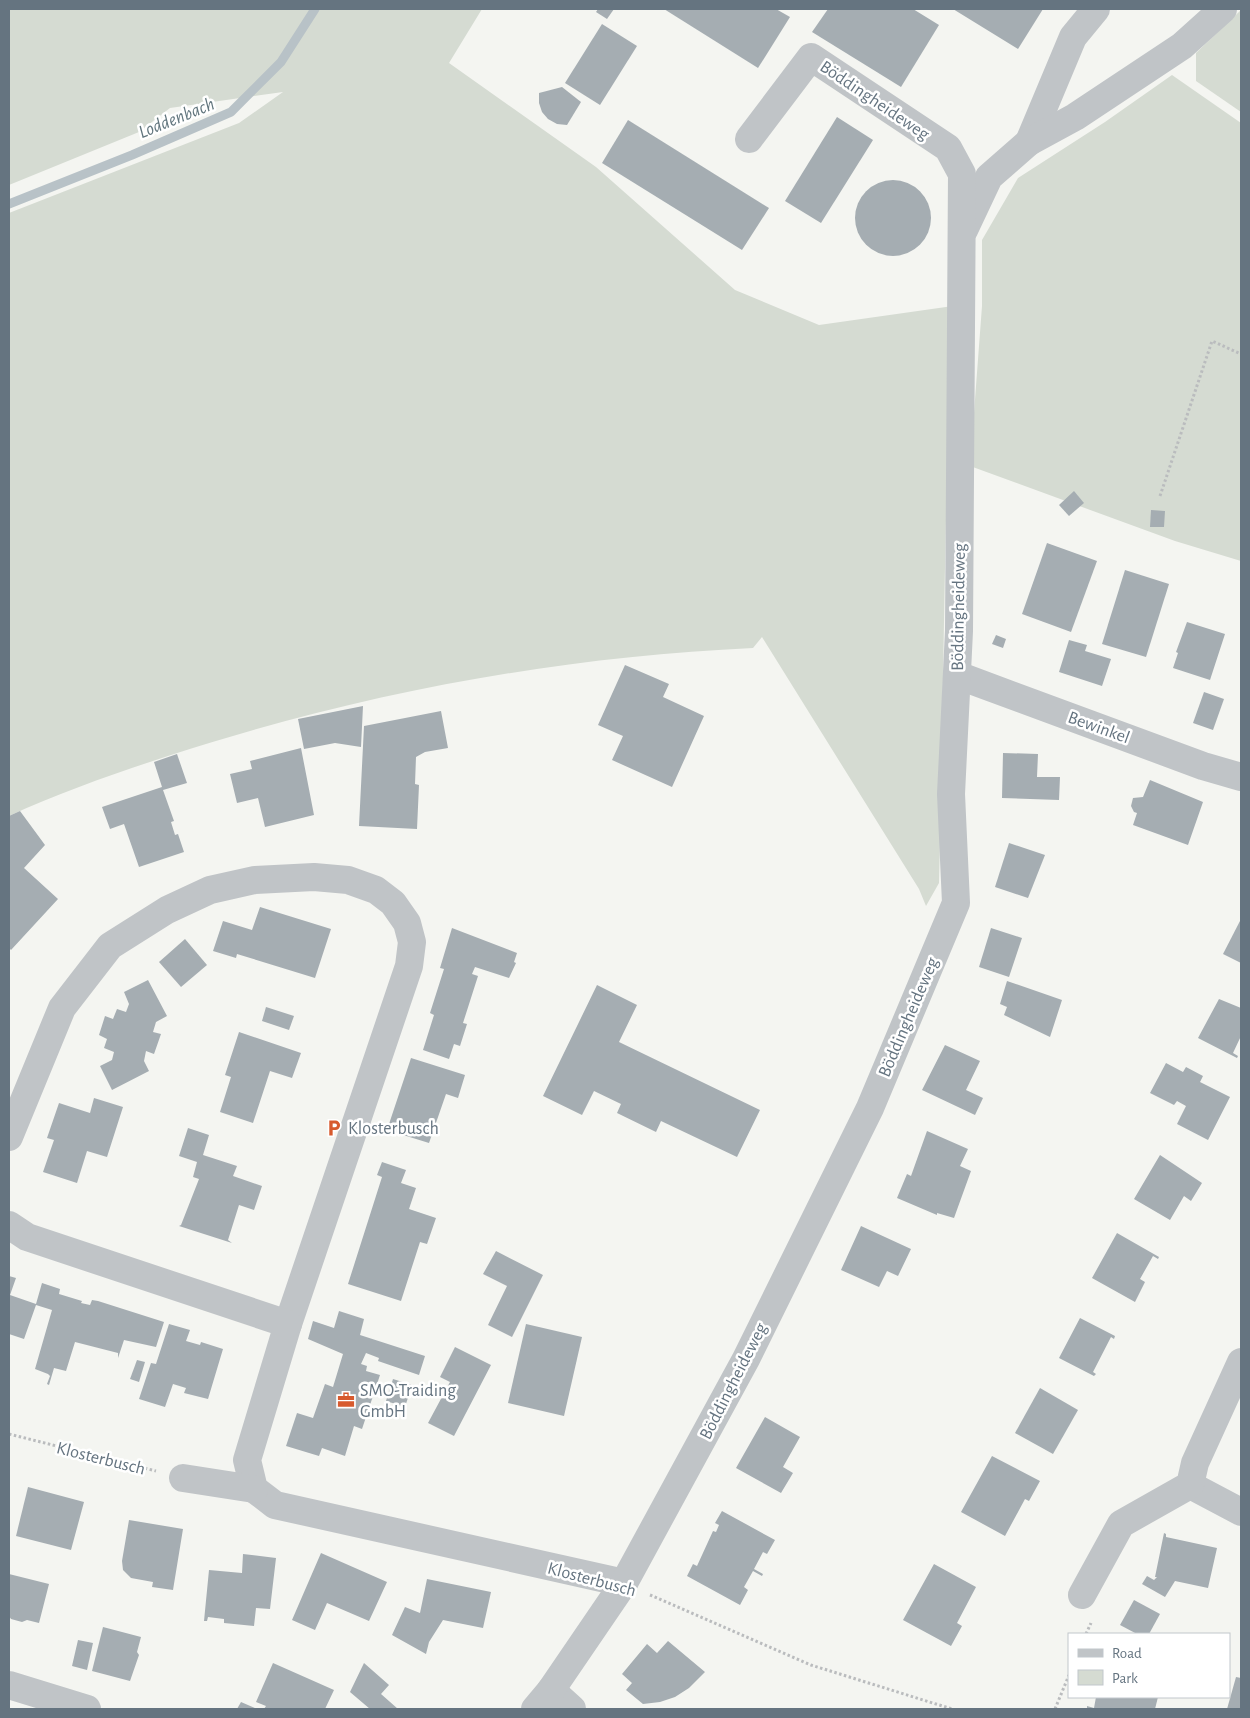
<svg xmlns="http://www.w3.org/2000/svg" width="1250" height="1718" viewBox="0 0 1250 1718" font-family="'Alegreya Sans',sans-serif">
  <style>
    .green { fill: #d5dbd2 }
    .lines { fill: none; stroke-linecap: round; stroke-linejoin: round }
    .stream { stroke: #b8c2c7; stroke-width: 9 }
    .building { fill: #a5adb2 }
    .path { stroke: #babcbe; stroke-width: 3; stroke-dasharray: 2.5 2.5; stroke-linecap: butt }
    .minor { stroke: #c0c4c7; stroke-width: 28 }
    .labels { text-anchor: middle; stroke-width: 5; stroke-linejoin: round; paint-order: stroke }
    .street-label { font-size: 18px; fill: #657480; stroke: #fff }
    .poi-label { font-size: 18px; fill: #657480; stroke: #fff; text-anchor: start }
    .water-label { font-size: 19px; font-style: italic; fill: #61757d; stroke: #fff }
  </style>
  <rect width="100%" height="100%" fill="#f4f5f1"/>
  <!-- green -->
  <g class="green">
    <path d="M9,9H482L449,63L596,167L735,290L819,325L953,306C944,498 944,690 939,883L926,906L919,889L762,637L753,648C556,657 359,694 171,755C116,773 61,792 9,816V213L239,123L283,92L170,108L139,132L9,185Z"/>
    <path d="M1241,10V112L1196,81V53Z"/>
    <path d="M1172,75L1241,123V561L1175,541L970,466L982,306V240L1018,178L1105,122Z"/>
  </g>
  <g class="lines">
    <!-- stream -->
    <path class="stream" d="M9,204L132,155L231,112L281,62L315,9"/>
  </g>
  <!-- building -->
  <g class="building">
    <path d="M598,9H614L607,19L596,12Z"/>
    <path d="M664,9H776L790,17L758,68Z"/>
    <path d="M828,9H913L939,25L901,87L812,32Z"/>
    <path d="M953,9H1043L1018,49Z"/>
    <path d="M602,24L637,46L600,105L565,83Z"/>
    <path d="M562,87L581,102L567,125L557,124L548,119L542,112L539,103V93Z"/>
    <path d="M837,117L873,140L821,223L785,201Z"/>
    <path d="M628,120L769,208L742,250L602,163Z"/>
    <circle cx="893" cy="218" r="38"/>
    <path d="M1074,491L1084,503L1069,516L1059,505Z"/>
    <path d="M1151,510L1165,511L1164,527H1150Z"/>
    <path d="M1047,543L1097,561L1071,632L1022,614Z"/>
    <path d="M1125,570L1169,584L1146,657L1102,644Z"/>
    <path d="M1187,622L1225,634L1210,680L1173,668L1178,653L1176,652Z"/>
    <path d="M996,635L1006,639L1003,648L992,644Z"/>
    <path d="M1069,640L1087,645L1085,651L1111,659L1102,686L1059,672Z"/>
    <path d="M625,665L669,684L663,697L704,716L672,787L612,760L623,736L598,725Z"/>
    <path d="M1204,692L1224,699L1213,730L1193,723Z"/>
    <path d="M363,706L361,747L335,743L304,749L298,719Z"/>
    <path d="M441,711L448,748L425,752L416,757L415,784L419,785L417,829L359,826L364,726Z"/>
    <path d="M301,748L314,815L265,827L258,798L237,803L230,774L252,769L250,761Z"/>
    <path d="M1003,753L1038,754L1037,777H1060L1059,800L1002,798Z"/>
    <path d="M177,754L187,783L163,790L174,821L171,822L175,835L178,834L184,852L139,867L124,824L110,829L102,807L162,787L154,762Z"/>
    <path d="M1150,780L1203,802L1188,845L1133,825L1137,813L1134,812L1131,806L1133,798L1143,797Z"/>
    <path d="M20,811L45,845L24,868L58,899L11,950L9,948V816Z"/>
    <path d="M1009,843L1045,855L1028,898L995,887Z"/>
    <path d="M260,907L331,929L315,978L237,954L236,958L213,951L223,921L252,930Z"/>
    <path d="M1241,919V963L1223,954Z"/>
    <path d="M452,928L517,953L514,962L516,963L509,978L475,967L472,974L478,976L463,1023L467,1024L460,1046L454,1044L449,1059L423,1050L434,1015L430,1013L444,969L440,968Z"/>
    <path d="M991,928L1022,938L1009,977L979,967Z"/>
    <path d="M185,939L207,965L181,987L159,962Z"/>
    <path d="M148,980L167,1016L156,1022L153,1032L161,1034L154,1054L146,1051L144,1061L149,1071L112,1090L100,1066L112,1060L114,1052L104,1048L107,1039L99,1035L105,1016L113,1019L117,1009L126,1012L129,1004L124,992Z"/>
    <path d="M1007,981L1062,1000L1050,1037L1004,1015L1007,1007L1000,1004Z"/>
    <path d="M597,985L637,1005L619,1042L760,1110L737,1157L661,1121L656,1132L617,1113L621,1104L594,1091L582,1115L543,1096Z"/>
    <path d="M1219,999L1241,1008V1036L1233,1053L1238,1056L1237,1058L1198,1038Z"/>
    <path d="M266,1007L294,1016L289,1030L262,1021Z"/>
    <path d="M239,1032L301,1053L292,1078L270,1071L253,1123L220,1112L231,1077L225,1075Z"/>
    <path d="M945,1045L980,1061L966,1090L983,1098L975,1115L922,1090Z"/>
    <path d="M411,1058L465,1075L458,1098L446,1094L429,1143L387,1130Z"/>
    <path d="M1166,1063L1183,1072L1186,1067L1203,1076L1200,1082L1230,1097L1208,1140L1177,1124L1186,1106L1177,1101L1174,1105L1150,1093Z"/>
    <path d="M94,1098L123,1107L107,1157L87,1151L77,1183L43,1172L54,1140L47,1138L59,1103L90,1113Z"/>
    <path d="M188,1128L209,1135L203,1155L237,1166L233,1176L262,1186L254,1210L239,1205L228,1240L232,1243L179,1226L181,1225L199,1179L193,1177L197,1162L179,1156Z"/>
    <path d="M927,1131L968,1149L960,1166L971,1171L954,1218L937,1213V1215L897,1198L907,1174L911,1176Z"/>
    <path d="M1160,1155L1202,1183L1191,1201L1184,1196L1170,1220L1134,1199Z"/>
    <path d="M382,1162L406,1170L401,1183L416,1188L409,1209L436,1218L427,1244L420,1242L401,1301L348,1284L382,1177L377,1175Z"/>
    <path d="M861,1226L911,1249L898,1276L887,1271L879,1287L841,1270Z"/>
    <path d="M1117,1233L1159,1257L1158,1259L1153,1256L1140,1279L1145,1282L1135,1302L1092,1278Z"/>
    <path d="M496,1251L543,1275L512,1337L488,1325L507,1286L483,1274Z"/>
    <path d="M9,1276L16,1278L10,1295L36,1304L42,1283L60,1289L59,1294L82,1301L81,1303L90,1305L92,1300L98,1301L164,1322L156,1347L124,1340L118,1358V1353L75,1342L66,1371L54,1368L49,1385L47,1384L50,1376L48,1374L35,1369L52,1310L36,1305L24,1339L9,1334Z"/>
    <path d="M339,1311L364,1319L360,1335L425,1356L419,1375L378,1361L379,1358L366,1353L361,1364L367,1366L366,1371L380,1375L362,1429L354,1426L345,1456L322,1448L319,1456L286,1446L297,1413L313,1418L325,1384L333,1387L343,1354L308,1339L313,1321L334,1328Z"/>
    <path d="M1080,1318L1115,1336L1114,1339L1111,1337L1093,1372L1096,1374L1094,1376L1059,1358Z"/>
    <path d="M169,1324L190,1330L186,1341L200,1345L201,1342L223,1349L208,1399L184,1393L186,1388L173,1384L165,1407L139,1399L151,1363L156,1364Z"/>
    <path d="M526,1324L582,1337L564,1416L508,1403Z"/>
    <path d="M455,1347L491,1365L454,1436L428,1423L450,1382L440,1377Z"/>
    <path d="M137,1360L145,1362L139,1382L130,1379Z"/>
    <path d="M393,1379L412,1385L405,1407L386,1401Z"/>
    <path d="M1040,1388L1078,1410L1053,1454L1015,1433Z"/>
    <path d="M765,1417L800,1437L783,1467L793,1473L781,1493L736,1468Z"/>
    <path d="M992,1456L1040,1481L1029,1501L1025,1499L1005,1536L961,1512Z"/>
    <path d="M28,1487L84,1502L71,1550L16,1536Z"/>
    <path d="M722,1511L775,1540L767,1554L763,1552L754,1569L763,1574L762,1576L753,1571L744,1587L748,1590L740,1605L687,1576L693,1564L697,1566L713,1531L716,1532L719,1525L715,1523Z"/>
    <path d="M129,1520L183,1529L173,1590L152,1587L153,1582L131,1578L123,1570L122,1561Z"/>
    <path d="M1164,1533L1166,1534V1537L1217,1548L1208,1588L1175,1581L1165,1597L1142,1584L1147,1576L1154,1580L1157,1577H1155Z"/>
    <path d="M321,1553L387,1582L369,1621L327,1603L315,1630L292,1620Z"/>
    <path d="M243,1554L276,1558L270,1609L256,1608L254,1626L224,1623V1619L208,1617L207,1621H204L209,1570L242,1573Z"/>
    <path d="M934,1564L976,1587L957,1623L962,1626L951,1646L903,1620Z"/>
    <path d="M9,1574L49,1584L39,1623L27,1620L22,1622L11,1619L9,1616Z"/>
    <path d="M427,1579L491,1592L483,1628L443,1620L429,1642L426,1654L392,1635L405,1607L420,1613Z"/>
    <path d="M1134,1600L1160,1614L1149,1634H1137L1120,1625Z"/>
    <path d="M103,1627L141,1637L137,1652L139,1655L130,1681L92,1671Z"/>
    <path d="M78,1640L93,1643L87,1670L72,1666Z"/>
    <path d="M668,1641L705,1672L689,1688L675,1697L660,1702L643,1704L626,1690L632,1683L622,1674L647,1644L657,1653Z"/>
    <path d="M273,1663L334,1690L325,1709H264L266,1706L256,1702Z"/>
    <path d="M364,1663L389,1685L381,1694L398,1709H370L350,1692Z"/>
    <path d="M1236,1677L1241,1678V1709H1227Z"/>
    <path d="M1096,1697H1158L1155,1709H1087V1706L1094,1708Z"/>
    <path d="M241,1702L257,1709H237Z"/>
  </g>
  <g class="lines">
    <!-- path -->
    <g class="path">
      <path d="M1160,496L1212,341L1241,354"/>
      <path d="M9,1434L156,1471"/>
      <path d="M650,1595L811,1665L952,1709"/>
      <path d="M1086,1634L1091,1623"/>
      <path d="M1055,1709L1069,1675"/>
    </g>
    <!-- minor -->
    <g class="minor">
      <path d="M1029,142L1073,37L1096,9"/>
      <path d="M964,230L989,177L1029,142L1075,117L1182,46L1223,9"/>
      <path d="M957,675L1203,766L1241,777"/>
      <path d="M9,1137L62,1008L110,946L167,910L210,890L255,880L314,877L348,880L376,890L393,903L407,923L412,942L409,966L288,1324L247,1460L254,1489L275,1505L624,1583"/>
      <path d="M9,1225L27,1237L288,1324"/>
      <path d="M183,1478L254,1489"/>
      <path d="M1190,1485L1241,1512"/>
      <path d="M1082,1595L1121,1524L1190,1485L1195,1463L1241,1362"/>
      <path d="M9,1685L87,1709"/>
      <path d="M551,1690L572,1709"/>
      <path d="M535,1709L551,1690L624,1583L746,1359L870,1108L956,903L951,794L959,631L962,174L948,148L811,57L749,139"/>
    </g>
  </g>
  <!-- icons -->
  <defs>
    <g id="parking-bare" transform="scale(1.35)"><path d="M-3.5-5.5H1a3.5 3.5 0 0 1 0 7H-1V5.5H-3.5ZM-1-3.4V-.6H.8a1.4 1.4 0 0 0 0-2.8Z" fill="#d75a2e" stroke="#fff" stroke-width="2.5" paint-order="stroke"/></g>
    <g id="office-bare" transform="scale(1.35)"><path d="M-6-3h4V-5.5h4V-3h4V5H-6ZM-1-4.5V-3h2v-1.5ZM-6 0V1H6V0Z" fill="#d75a2e" stroke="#fff" stroke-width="2.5" paint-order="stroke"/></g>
  </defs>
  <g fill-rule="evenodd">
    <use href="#parking-bare" x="334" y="1128"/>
    <use href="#office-bare" x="346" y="1400"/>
  </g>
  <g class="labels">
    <!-- street labels -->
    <g class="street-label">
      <text transform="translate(875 100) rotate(34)" y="6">Böddingheideweg</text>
      <text transform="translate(958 607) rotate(-89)" y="6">Böddingheideweg</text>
      <text transform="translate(1099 727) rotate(20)" y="6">Bewinkel</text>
      <text transform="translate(908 1017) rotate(-67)" y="6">Böddingheideweg</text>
      <text transform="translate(733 1381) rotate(-63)" y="6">Böddingheideweg</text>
      <text transform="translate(101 1458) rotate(14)" y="6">Klosterbusch</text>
      <text transform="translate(592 1579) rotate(15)" y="6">Klosterbusch</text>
    </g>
    <!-- poi labels -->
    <g class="poi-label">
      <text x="348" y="1134">Klosterbusch</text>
      <text x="360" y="1396">SMO-Traiding<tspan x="360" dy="21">GmbH</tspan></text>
    </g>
    <!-- water labels -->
    <g class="water-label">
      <text transform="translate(176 117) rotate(-22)" y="7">Loddenbach</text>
    </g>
  </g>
  <!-- border -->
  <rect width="1250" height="1718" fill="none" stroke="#657480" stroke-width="20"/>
  <!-- legend -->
  <rect x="1068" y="1633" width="162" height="65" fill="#ffffff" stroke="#c1c7cc"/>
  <rect x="1078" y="1649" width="25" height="8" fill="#c0c4c7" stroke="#c1c7cc"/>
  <text x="1112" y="1658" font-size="15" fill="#657480">Road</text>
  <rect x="1078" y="1670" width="25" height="15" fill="#d5dbd2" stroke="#c1c7cc"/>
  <text x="1112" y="1683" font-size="15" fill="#657480">Park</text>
</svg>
